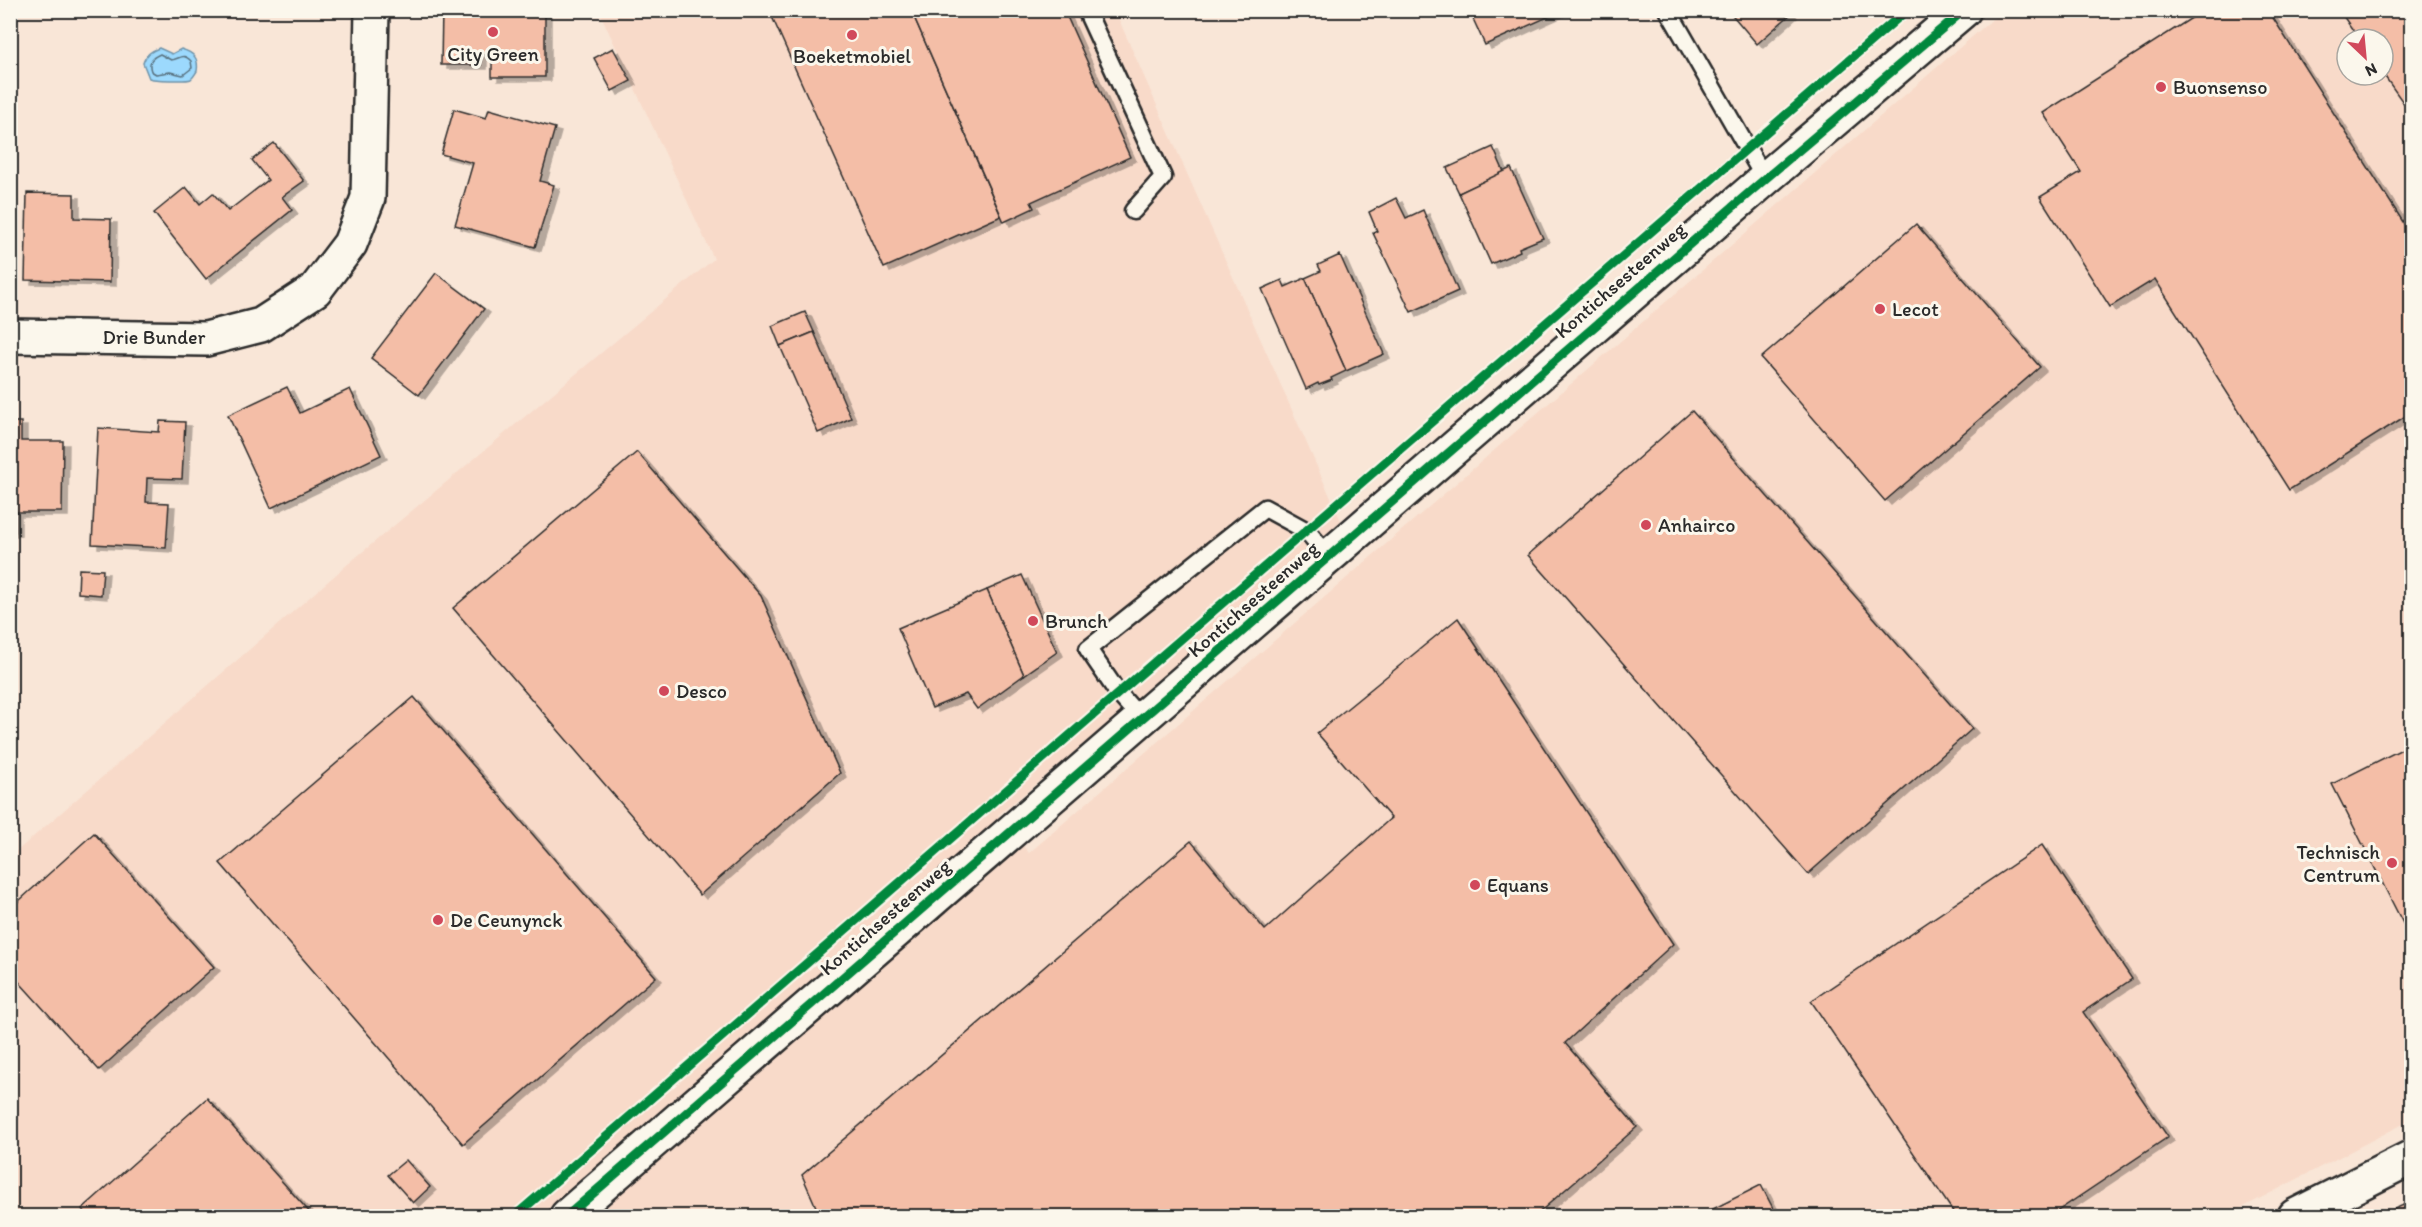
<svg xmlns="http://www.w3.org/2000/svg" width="2422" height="1227" viewBox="0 0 2422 1227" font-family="Itim,sans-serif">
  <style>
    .built { fill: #f8dac9; fill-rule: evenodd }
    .water { fill: #9cd9fd; stroke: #6f93a9; stroke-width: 1.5 }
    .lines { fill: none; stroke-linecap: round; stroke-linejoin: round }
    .shore { stroke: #58717f; stroke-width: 1.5 }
    .building { fill: #f4bea7; stroke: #2b2b2b; stroke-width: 1.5; filter: url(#shadow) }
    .service-casing { stroke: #2b2b2b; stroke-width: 21 }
    .minor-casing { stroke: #2b2b2b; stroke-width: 38 }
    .tertiary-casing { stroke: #2b2b2b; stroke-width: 38 }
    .service { stroke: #fbf7ec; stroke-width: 16 }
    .minor { stroke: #fbf7ec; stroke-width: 33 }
    .tertiary { stroke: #fbf7ec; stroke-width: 33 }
    .cycleway-casing { stroke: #fbf7ec; stroke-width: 13 }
    .cycleway { stroke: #00873e; stroke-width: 9 }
    .poi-dot { fill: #d1495b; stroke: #fbf7ec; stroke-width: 2 }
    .labels { text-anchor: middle; stroke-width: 6; stroke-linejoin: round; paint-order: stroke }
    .poi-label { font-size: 20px; fill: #2b2b2b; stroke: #fbf7ec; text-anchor: start }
    .street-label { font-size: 20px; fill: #2b2b2b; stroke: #fbf7ec }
  </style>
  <defs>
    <filter id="shadow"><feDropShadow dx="6" dy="4" stdDeviation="0" flood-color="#0004"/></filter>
  </defs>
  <rect width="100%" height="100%" fill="#f9e6d7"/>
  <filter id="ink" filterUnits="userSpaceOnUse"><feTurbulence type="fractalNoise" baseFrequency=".0167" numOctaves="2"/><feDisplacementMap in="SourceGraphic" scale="12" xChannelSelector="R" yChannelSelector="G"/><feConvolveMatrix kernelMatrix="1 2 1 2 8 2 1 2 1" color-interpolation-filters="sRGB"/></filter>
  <g filter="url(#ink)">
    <!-- built -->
    <path class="built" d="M599,11H1115L1342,523L1130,707L998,815L1029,853L2002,11H2411V1120L2226,1216H11L10,857L348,564L714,259ZM2347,39H2383V75H2347Z"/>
    <!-- water -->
    <path class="water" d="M159,48L172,54L181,49C194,53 199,58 197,71C195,74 194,77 191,79C187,81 153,80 149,78L143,63C146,54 151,51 159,48Z"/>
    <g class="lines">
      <!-- shore -->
      <path class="shore" d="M160,54L171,60C181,59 182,52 191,61L192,68L183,75L170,72L156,74L151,71C148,62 151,58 160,54Z"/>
    </g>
    <!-- building -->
    <g class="building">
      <path d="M442,10H545V77H492V54H481V65H441Z"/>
      <path d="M769,10H911L1001,216L884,268Z"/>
      <path d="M911,10H1064L1130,157L1031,202L1034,208L1004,222Z"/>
      <path d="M1469,10H1558L1559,12L1485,45Z"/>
      <path d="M1728,10H1788L1791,14L1757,44Z"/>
      <path d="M2204,10H2268L2412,236V412L2289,490L2155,279L2110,307L2040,197L2081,172L2043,113Z"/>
      <path d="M2339,10H2412V115L2383,74V39H2359Z"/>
      <path d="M613,48L631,81L612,91L594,58Z"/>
      <path d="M454,109L486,118L489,109L555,128L540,181L554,185L535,247L455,225L473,163L441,154Z"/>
      <path d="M274,143L304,181L282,197L292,210L206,279L154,213L186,187L200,204L213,193L228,211L268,180L252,160Z"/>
      <path d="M1493,147L1504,172L1459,193L1447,168Z"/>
      <path d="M1511,168L1543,238L1519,248L1520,251L1491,264L1459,193Z"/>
      <path d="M27,193L74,194V218L111,219L110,282L25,280Z"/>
      <path d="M1396,198L1406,218L1423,210L1458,291L1411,312L1373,233L1377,231L1369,212Z"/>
      <path d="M1916,224L2040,367L1885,501L1761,358Z"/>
      <path d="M1340,255L1384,354L1346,371L1305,278L1321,271L1318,265Z"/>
      <path d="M436,273L484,309L419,395L371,358Z"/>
      <path d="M1305,278L1346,371L1331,378L1332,380L1319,385L1318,383L1306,389L1262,289L1282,280L1285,287Z"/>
      <path d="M805,312L814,332L780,346L772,326Z"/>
      <path d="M814,332L851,418L818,433L780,346Z"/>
      <path d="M287,387L300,413L350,389L381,455L271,508L228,415Z"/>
      <path d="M1692,411L1972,729L1808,874L1528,555Z"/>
      <path d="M160,421L185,422L182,479L147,478L146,502L169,503L166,548L92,544L98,428L159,432Z"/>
      <path d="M10,422H21V441H63L62,512H15V532H10Z"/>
      <path d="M637,452L761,596L840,773L700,895L453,608Z"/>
      <path d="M79,569L103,570L101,595L78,593Z"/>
      <path d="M1022,575L1057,652L1024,675L987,590Z"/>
      <path d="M987,590L1024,675L977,709L966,694L932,708L898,628Z"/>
      <path d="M1458,618L1673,944L1565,1043L1637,1127L1535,1216H820L802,1175L1191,841L1265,930L1391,818L1317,733Z"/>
      <path d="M414,697L656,977L463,1144L220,863Z"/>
      <path d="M2412,744V941L2332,784Z"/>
      <path d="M94,833L214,967L99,1070L10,972V909Z"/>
      <path d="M2042,845L2132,979L2083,1012L2168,1137L2050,1216H1956L1811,1001Z"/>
      <path d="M207,1098L313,1216H89L82,1209Z"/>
      <path d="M406,1160L430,1187L413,1203L388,1175Z"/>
      <path d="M1761,1185L1777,1216H1699Z"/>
      <path d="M2410,1202L2412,1216H2379Z"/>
    </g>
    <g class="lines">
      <!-- service casing -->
      <g class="service-casing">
        <g id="service">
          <path d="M1086,10L1163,177L1133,211"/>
          <path d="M1668,10L1765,179"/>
          <path d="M1141,719L1118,693L1088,649L1265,508L1307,531L1329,557"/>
        </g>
      </g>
      <!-- minor casing -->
      <g class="minor-casing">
        <g id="minor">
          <path d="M10,336L206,339L261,325L315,290L350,244L368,198L372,10"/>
          <path d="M2295,1216L2412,1157"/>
        </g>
      </g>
      <!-- tertiary casing -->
      <g class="tertiary-casing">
        <path id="tertiary" d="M567,1216L1765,179L1964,10"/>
      </g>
      <!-- service -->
      <use href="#service" class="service"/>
      <!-- minor -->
      <use href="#minor" class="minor"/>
      <!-- tertiary -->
      <use href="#tertiary" class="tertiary"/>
      <!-- cycleway casing -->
      <g class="cycleway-casing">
        <g id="cycleway">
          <path d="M515,1216L1907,10"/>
          <path d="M567,1216L1765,179L1964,10"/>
        </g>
      </g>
      <!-- cycleway -->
      <use href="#cycleway" class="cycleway"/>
    </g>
  </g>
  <!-- markers -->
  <g class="poi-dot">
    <circle cx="493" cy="32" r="6"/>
    <circle cx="852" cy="35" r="6"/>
    <circle cx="2161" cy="87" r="6"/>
    <circle cx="1880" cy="309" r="6"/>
    <circle cx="1646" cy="525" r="6"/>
    <circle cx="1033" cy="621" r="6"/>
    <circle cx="664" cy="691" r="6"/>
    <circle cx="2392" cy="863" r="6"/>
    <circle cx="1475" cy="885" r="6"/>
    <circle cx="438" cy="920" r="6"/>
  </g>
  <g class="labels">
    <!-- poi labels -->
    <g class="poi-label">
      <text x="493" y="61" text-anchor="middle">City Green</text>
      <text x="852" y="63" text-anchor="middle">Boeketmobiel</text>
      <text x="2173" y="94">Buonsenso</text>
      <text x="1892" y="316">Lecot</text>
      <text x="1658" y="532">Anhairco</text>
      <text x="1045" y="628">Brunch</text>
      <text x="676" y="698">Desco</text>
      <text x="2380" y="859" text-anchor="end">Technisch<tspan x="2380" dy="23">Centrum</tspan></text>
      <text x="1487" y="892">Equans</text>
      <text x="450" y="927">De Ceunynck</text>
    </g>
    <!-- street labels -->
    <g class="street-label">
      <text transform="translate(1620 280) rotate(-41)" y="7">Kontichsesteenweg</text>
      <text x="154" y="344">Drie Bunder</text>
      <text transform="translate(1253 599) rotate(-41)" y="7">Kontichsesteenweg</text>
      <text transform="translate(885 917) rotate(-41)" y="7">Kontichsesteenweg</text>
    </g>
  </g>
  <!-- margin -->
  <rect width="2422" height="1227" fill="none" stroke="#fbf7ec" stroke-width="36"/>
  <rect x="18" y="18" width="2386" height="1191" fill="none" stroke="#2b2b2b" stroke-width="2" filter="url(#ink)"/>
  <!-- north arrow -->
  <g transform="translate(2365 57) rotate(154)"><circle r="28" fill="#fbf7ec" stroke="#a8a59f" stroke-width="1.5"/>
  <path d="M0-4.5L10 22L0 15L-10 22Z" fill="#d1495b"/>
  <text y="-9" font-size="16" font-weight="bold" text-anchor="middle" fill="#2b2b2b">N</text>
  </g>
</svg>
